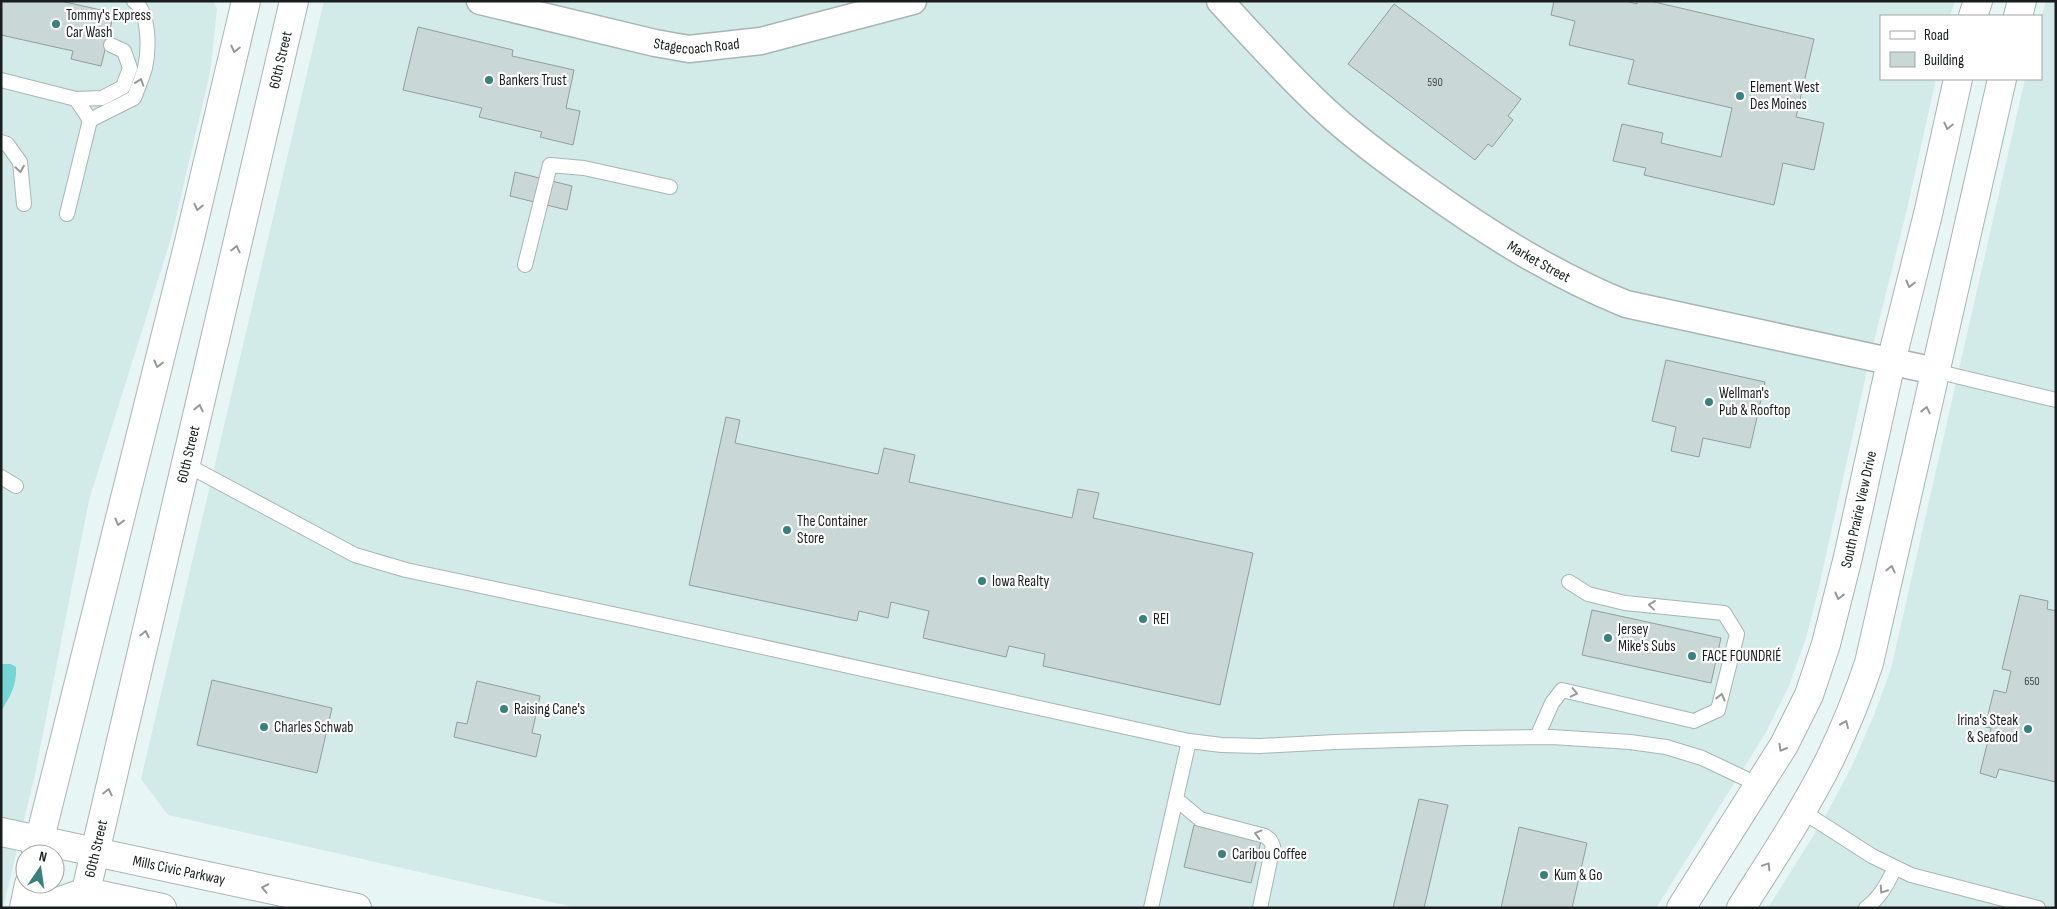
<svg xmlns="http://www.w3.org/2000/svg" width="2057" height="909" viewBox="0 0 2057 909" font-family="'Sofia Sans Condensed',sans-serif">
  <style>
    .built { fill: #d2eae8 }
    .water { fill: #76d5d2 }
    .building { fill: #c9d7d6; stroke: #919e9d }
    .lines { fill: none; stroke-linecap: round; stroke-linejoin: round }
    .service-casing { stroke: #a8b5b5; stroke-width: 16 }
    .minor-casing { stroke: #a8b5b5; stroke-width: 29 }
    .tertiary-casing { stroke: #a8b5b5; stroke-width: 30 }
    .primary-casing { stroke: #a8b5b5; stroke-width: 30 }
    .service { stroke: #fff; stroke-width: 14 }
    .minor { stroke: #fff; stroke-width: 26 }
    .tertiary { stroke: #fff; stroke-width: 28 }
    .primary { stroke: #fff; stroke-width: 28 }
    .oneway { stroke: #979999 }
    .poi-dot { fill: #38817f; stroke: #fff; stroke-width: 2 }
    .labels { text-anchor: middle; stroke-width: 4.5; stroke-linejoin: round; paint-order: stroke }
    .number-label { font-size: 12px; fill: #444c4b }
    .poi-label { font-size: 15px; fill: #181d1d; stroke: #fff; text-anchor: start }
    .street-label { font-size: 15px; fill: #181d1d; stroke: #fff }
  </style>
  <rect width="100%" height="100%" fill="#e7f5f5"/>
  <!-- built -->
  <g class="built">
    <path d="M1,1H214L217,9L210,73L171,238L89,500L35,774L3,908H1Z"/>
    <path d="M324,1H1955L1950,16H1881V79H1936L1907,209L1870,357L1818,591L1806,638L1789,686L1765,734L1656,908H578L168,815L141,779Z"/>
    <path d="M2046,1H2056V908H1768L1822,822L1851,768L1874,715L1891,669L2025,79H2041V18Z"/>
  </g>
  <!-- water -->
  <path class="water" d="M1,664H11L16,667C17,685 10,697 1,711Z"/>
  <!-- building -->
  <g class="building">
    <path d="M1,1H61L114,13L101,66L71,59L73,51L1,35Z"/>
    <path d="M1554,1H1626L1637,4V1H1650L1814,39L1796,117L1824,123L1814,170L1783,163L1774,205L1644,175L1646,168L1613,161L1622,124L1663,133L1661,143L1721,157L1732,108L1628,84L1634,60L1569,45L1575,21L1551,15Z"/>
    <path d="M1394,4L1521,99L1508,116L1513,120L1492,147L1488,144L1475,160L1348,64Z"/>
    <path d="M418,27L513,50L512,56L574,70L566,108L580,111L573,145L540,137L542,132L479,117L482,108L403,90Z"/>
    <path d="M515,172L572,186L567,210L510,196Z"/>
    <path d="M1666,360L1765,382L1750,448L1703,438L1699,457L1671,451L1676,427L1652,421Z"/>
    <path d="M726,417L740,420L735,443L878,474L884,448L915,455L909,482L1072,518L1078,489L1099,493L1093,518L1253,553L1220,705L1043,666L1045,654L1009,646L1006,657L923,638L929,611L891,602L888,618L859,611L857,621L689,585Z"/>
    <path d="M2020,595L2048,601L2047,609L2056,611V782L1999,769L1996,778L1980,773L1991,728L1985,727L1994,690L2006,693L2011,671L2002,669Z"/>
    <path d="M1592,610L1721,638L1711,683L1582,655Z"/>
    <path d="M212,680L332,708L317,773L197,745Z"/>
    <path d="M477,681L540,696L532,733L541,735L536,757L454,737L457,722L467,724Z"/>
    <path d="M1419,799L1448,805L1424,908H1393Z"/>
    <path d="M1194,825L1261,841L1251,883L1184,867Z"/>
    <path d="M1519,827L1587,843L1572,908H1501Z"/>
  </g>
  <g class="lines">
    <!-- service casing -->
    <g class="service-casing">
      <g id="service">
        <path d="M1,80L76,99L90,120L67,214"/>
        <path d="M76,99L102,98L123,87L130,68L124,51L111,45"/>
        <path d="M90,120L134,98C138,88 142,78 145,68C149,50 150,13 134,1"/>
        <path d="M1,142L7,144L20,162L24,204"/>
        <path d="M525,265L550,165L584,168L670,187"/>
        <path d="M1935,371L2056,400"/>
        <path d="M185,464L355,555L406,570L636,619L1189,741L1222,745L1260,746L1335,742L1467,738L1552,737L1630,742L1666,747L1702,758L1759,785"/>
        <path d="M1,477L16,486"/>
        <path d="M1537,737L1552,703L1562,690L1694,721L1718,710L1737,634L1724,613L1625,603L1588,594L1569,582"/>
        <path d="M1176,799L1200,819L1265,836L1270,840L1273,846L1260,908"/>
        <path d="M1802,811L1872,856L1911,875L2038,908"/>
        <path d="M1151,908L1189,741"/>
        <path d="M1866,908C1880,898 1887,884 1895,868"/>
      </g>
    </g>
    <!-- minor casing -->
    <g class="minor-casing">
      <g id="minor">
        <path id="s1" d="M480,1L655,43L689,49L761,41L913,1"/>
        <path id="s2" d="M1220,1C1254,38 1288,76 1325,110C1356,139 1392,165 1426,189C1489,234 1554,275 1626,304L1935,371"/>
      </g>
    </g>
    <!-- tertiary casing -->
    <g class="tertiary-casing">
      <g id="tertiary">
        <path d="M1973,16L1978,1"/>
        <path d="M2018,16L2022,1"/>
        <path d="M36,854L189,242L246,1"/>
        <path d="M24,908L29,884"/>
        <path id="s3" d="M82,908L294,1"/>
        <path id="s4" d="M1681,908L1784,745L1809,695L1826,644L1848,557L1891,362L1928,214L1958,79"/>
        <path d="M1741,908C1772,859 1804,811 1830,759C1845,728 1858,696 1869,663L2002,79"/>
      </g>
    </g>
    <!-- primary casing -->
    <g class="primary-casing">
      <g id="primary">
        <path id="s5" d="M1,832L357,908"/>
        <path d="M40,908L86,892L162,908"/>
      </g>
    </g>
    <!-- service -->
    <use href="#service" class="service"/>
    <!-- minor -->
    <use href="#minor" class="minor"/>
    <!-- tertiary -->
    <use href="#tertiary" class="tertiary"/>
    <!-- primary -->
    <use href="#primary" class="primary"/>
  </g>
  <!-- one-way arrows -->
  <defs><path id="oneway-chevron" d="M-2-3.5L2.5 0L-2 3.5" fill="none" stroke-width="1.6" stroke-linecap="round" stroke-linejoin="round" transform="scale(1.25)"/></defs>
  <g class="oneway">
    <use href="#oneway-chevron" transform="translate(235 49) rotate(103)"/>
    <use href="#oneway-chevron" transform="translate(140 82) rotate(-71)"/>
    <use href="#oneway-chevron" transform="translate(1948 126) rotate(103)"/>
    <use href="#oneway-chevron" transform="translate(20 169) rotate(81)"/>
    <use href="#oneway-chevron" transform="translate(198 207) rotate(103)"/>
    <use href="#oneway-chevron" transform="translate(236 249) rotate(-77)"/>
    <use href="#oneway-chevron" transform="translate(1910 284) rotate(104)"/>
    <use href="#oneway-chevron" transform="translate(158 364) rotate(104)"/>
    <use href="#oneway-chevron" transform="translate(199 408) rotate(-77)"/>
    <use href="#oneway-chevron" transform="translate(1926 410) rotate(-78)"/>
    <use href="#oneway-chevron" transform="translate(119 522) rotate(104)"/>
    <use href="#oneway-chevron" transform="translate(1891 569) rotate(-77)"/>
    <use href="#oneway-chevron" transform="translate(1839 596) rotate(104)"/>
    <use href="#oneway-chevron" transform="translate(1652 605) rotate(-174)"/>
    <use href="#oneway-chevron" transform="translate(145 634) rotate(-77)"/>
    <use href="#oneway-chevron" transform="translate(1574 693) rotate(13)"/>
    <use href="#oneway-chevron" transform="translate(1721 697) rotate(-76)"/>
    <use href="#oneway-chevron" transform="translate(1845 724) rotate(-66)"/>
    <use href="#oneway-chevron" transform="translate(1782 748) rotate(120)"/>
    <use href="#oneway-chevron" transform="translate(108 792) rotate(-77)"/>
    <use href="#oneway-chevron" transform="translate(1258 834) rotate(-165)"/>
    <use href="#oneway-chevron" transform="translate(1767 866) rotate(-58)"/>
    <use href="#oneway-chevron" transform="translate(265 888) rotate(-168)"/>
    <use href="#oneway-chevron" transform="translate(1883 890) rotate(123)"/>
  </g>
  <!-- markers -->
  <g class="poi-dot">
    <circle cx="56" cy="24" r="5"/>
    <circle cx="489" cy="80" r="5"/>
    <circle cx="1740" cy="96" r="5"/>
    <circle cx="1709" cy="402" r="5"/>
    <circle cx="787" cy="530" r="5"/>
    <circle cx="982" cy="581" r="5"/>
    <circle cx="1143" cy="619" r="5"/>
    <circle cx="1608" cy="638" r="5"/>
    <circle cx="1692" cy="656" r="5"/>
    <circle cx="504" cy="709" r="5"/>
    <circle cx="264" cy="727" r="5"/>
    <circle cx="2028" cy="729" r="5"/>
    <circle cx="1222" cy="854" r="5"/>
    <circle cx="1544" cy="875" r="5"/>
  </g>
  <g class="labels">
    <!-- number labels -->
    <g class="number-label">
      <text x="1435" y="86">590</text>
      <text x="2032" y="685">650</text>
    </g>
    <!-- poi labels -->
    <g class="poi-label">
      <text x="66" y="20">Tommy's Express<tspan x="66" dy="17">Car Wash</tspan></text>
      <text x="499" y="85">Bankers Trust</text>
      <text x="1750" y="92">Element West<tspan x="1750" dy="17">Des Moines</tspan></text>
      <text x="1719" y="398">Wellman's<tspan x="1719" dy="17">Pub &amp; Rooftop</tspan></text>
      <text x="797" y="526">The Container<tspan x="797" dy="17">Store</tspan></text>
      <text x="992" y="586">Iowa Realty</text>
      <text x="1153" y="624">REI</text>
      <text x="1618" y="634">Jersey<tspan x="1618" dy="17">Mike's Subs</tspan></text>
      <text x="1702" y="661">FACE FOUNDRIÉ</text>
      <text x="514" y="714">Raising Cane's</text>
      <text x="2018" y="725" text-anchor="end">Irina's Steak<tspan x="2018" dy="17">&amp; Seafood</tspan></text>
      <text x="274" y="732">Charles Schwab</text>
      <text x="1232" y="859">Caribou Coffee</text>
      <text x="1554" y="880">Kum &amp; Go</text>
    </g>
    <!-- street labels -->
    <g class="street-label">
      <text dy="5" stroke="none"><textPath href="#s1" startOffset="222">Stagecoach Road</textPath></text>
      <text dy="5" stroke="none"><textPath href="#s3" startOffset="871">60th Street</textPath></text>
      <text dy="5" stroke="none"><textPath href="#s2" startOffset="414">Market Street</textPath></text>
      <text dy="5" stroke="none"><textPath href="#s3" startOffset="466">60th Street</textPath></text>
      <text dy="5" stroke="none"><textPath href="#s4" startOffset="441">South Prairie View Drive</textPath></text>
      <text dy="5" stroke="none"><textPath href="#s3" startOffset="61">60th Street</textPath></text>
      <text dy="5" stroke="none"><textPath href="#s5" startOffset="182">Mills Civic Parkway</textPath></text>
    </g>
  </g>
  <!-- border -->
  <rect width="2057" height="909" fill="none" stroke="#181d1d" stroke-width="5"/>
  <!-- legend -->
  <rect x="1880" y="15" width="162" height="65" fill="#ffffff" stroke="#a3a5a5"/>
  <rect x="1890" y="31" width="25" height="8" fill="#ffffff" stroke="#a3a5a5"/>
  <text x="1924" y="40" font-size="15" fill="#181d1d">Road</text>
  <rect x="1890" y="52" width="25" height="15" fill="#c9d7d6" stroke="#a3a5a5"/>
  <text x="1924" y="65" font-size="15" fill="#181d1d">Building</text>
  <!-- north arrow -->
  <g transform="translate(40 869) rotate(13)"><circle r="24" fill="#ffffff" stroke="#a3a5a5"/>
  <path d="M0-4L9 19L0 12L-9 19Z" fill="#38817f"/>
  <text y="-8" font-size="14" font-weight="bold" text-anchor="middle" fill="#181d1d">N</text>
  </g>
</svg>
